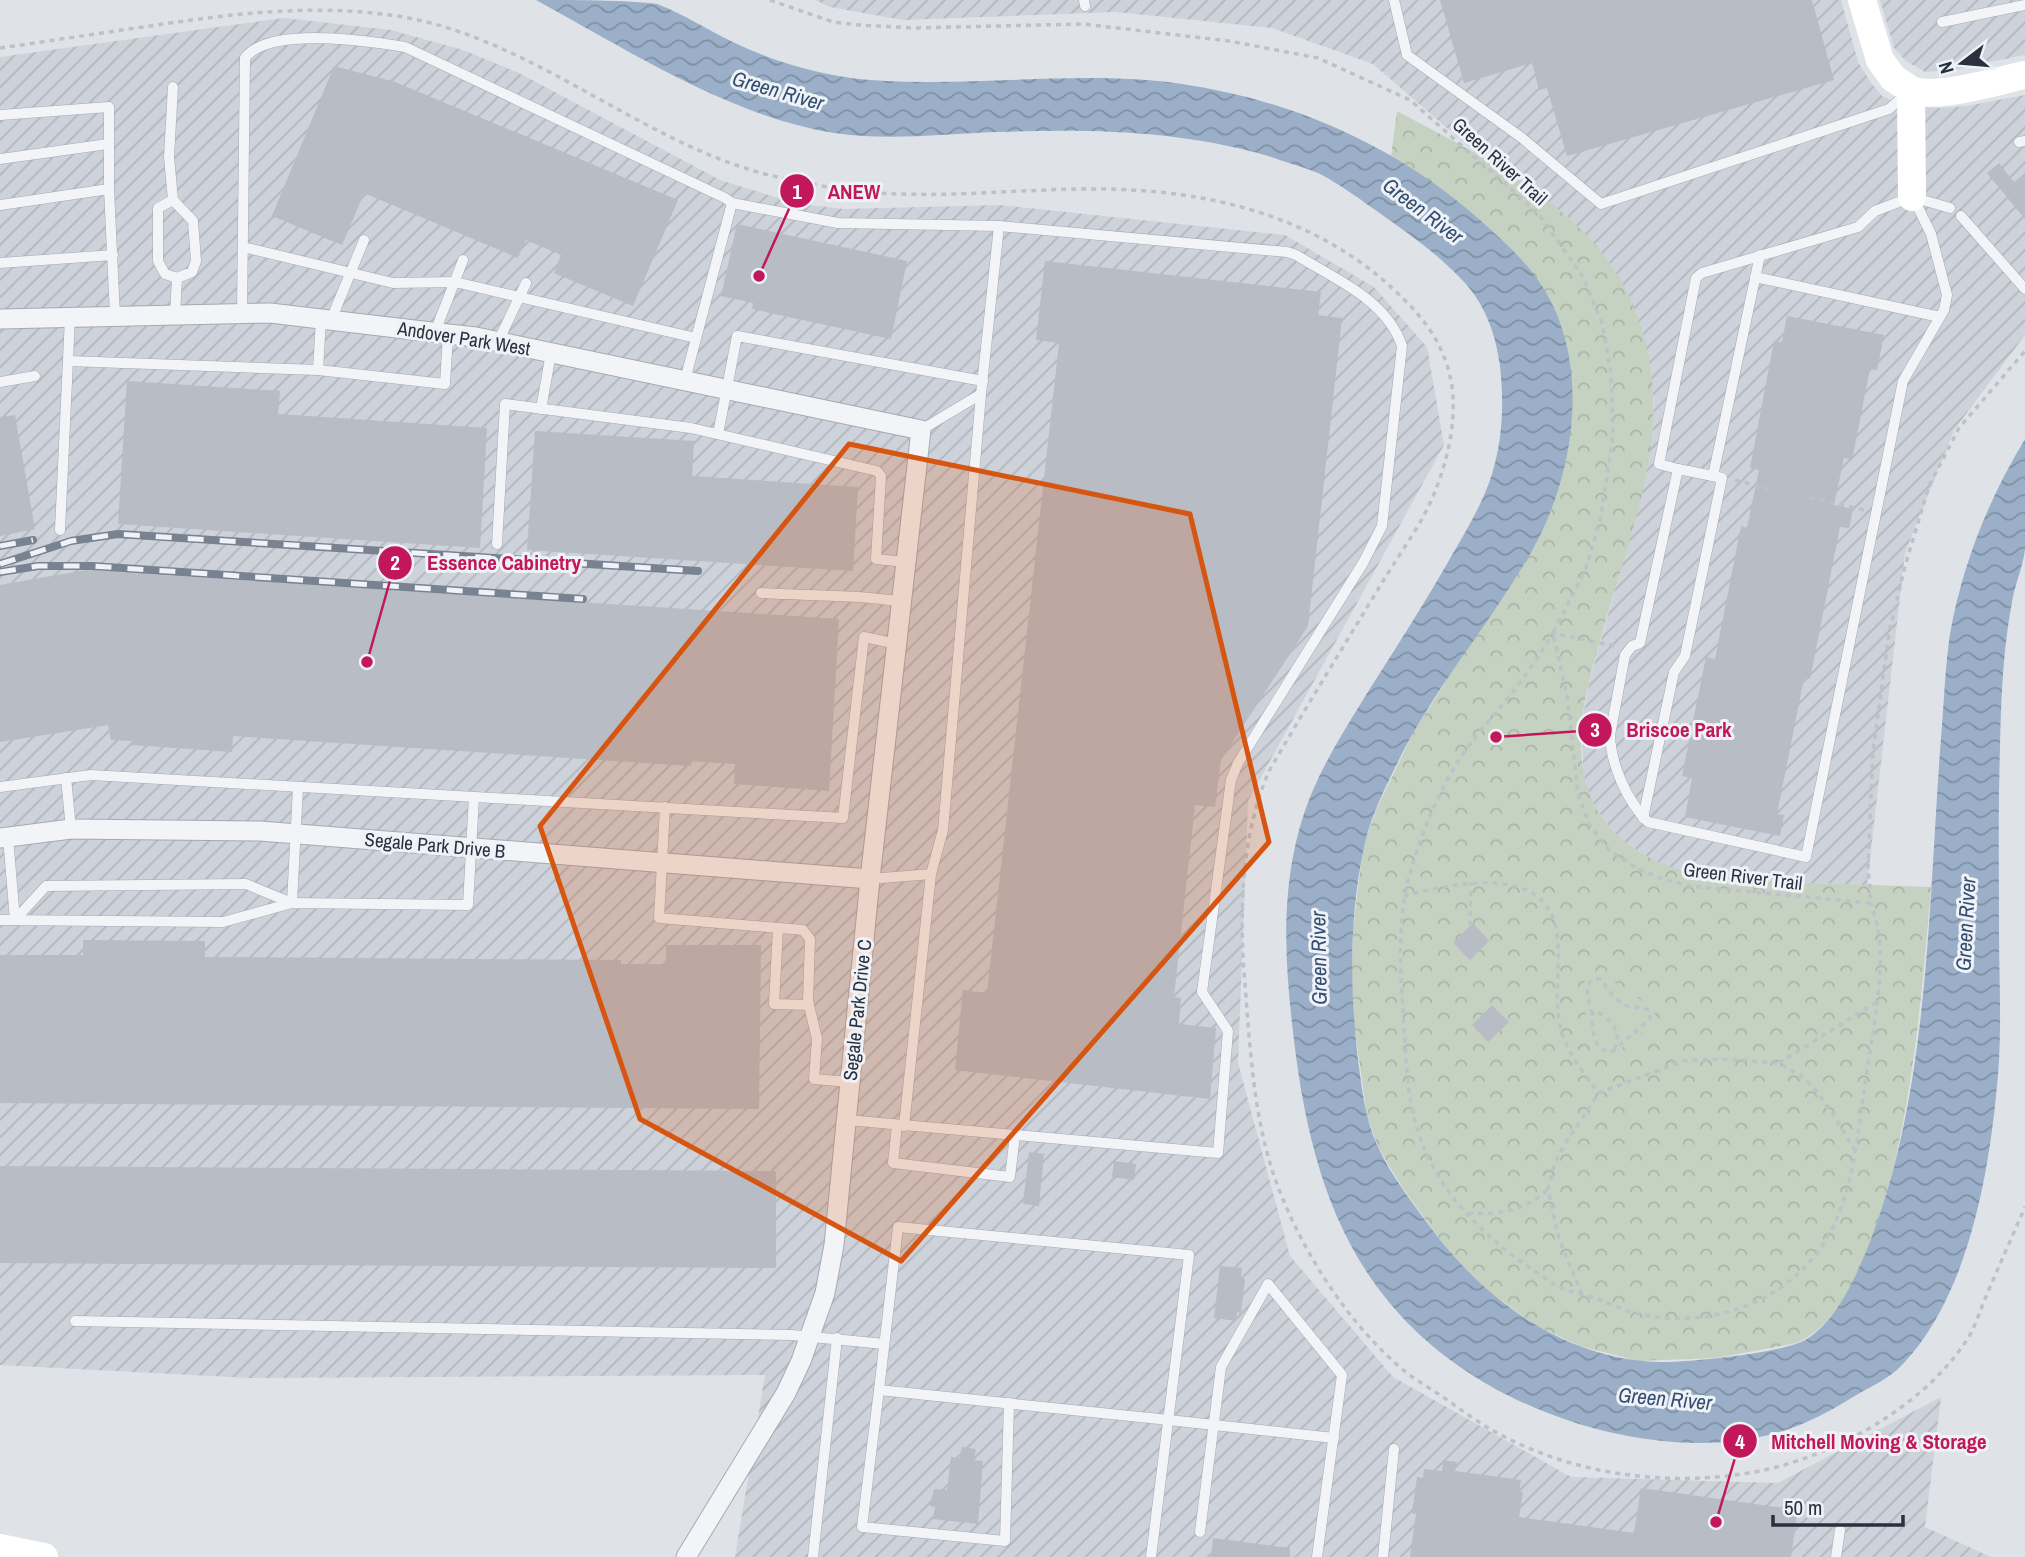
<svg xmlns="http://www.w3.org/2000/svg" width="2025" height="1557" viewBox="0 0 2025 1557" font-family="'Archivo Narrow',sans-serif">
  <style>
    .industrial { fill: url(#industrial-furrows) }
    .park { fill: url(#park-crowns) }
    .garden { fill: #c5d2c1 }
    .water { fill: url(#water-waves) }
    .building { fill: #b7bcc5 }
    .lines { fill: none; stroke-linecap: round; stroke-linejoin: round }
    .lane-casing { stroke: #a5aab2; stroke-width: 11 }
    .street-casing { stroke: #a5aab2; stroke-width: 21 }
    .path { stroke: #bec1c7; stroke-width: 3.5; stroke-dasharray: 5 5; stroke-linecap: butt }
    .lane { stroke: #f2f4f7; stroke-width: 10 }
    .street { stroke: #f2f4f7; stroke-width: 19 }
    .secondary { stroke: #fff; stroke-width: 28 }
    .rail-casing { stroke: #798291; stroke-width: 8 }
    .rail { stroke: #eff2f6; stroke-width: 5; stroke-dasharray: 16; stroke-linecap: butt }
    .marked { fill: #d55511; fill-opacity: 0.2; stroke: #d55511; stroke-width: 5; stroke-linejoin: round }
    .labels { text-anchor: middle; stroke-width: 6; stroke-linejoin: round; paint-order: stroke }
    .street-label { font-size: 19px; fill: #29303f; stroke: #eff2f6 }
    .water-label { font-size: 21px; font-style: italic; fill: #344e72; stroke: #eff2f6 }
    .leader { fill: none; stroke: #c2185b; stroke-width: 2.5 }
    .callout-dot { fill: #c2185b; stroke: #eff2f6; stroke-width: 2.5 }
    .mark-label { font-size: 21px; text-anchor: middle; font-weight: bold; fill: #fff }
    .callout-label { font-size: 21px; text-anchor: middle; font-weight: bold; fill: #c2185b; stroke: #eff2f6; stroke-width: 6; stroke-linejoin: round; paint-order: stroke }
  </style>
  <defs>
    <pattern id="industrial-furrows" width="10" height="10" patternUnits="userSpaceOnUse" patternTransform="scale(1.75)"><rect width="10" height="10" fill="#ced2da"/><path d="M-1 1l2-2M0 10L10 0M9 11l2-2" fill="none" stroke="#b1b5bc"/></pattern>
    <pattern id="park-crowns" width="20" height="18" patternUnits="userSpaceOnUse" patternTransform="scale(1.75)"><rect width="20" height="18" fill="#c5d2c1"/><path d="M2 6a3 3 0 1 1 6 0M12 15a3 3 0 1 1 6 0" fill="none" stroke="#a9b5a7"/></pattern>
    <pattern id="water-waves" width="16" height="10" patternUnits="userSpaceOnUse" patternTransform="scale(1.75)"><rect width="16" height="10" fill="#9bb0c8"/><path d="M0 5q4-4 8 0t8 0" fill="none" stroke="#7e90a4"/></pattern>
  </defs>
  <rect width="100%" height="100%" fill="#dfe3e8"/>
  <!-- industrial -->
  <g class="industrial">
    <path d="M815,0H1841L1858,62L1871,83L1882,96L1905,106L1940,108L1966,106L2025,95V335L1954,430L1905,553L1867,885L1726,880L1694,876L1662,865L1639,852L1619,838L1603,819L1591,800L1583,773L1582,722L1589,683L1642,492L1653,426L1654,401L1648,355L1624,287L1610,264L1588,237L1557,209L1478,155L1373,64L1272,28L1116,12L903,20L830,7Z"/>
    <path d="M1880,0H2025V55L1951,70L1925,72L1906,61L1894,48Z"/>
    <path d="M284,18L391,30L463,50L519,73L720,180L795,203L843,209L999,205L1285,235L1374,287L1427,347L1444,445L1248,801L1238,1063L1290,1256L1393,1377L1571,1477L1778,1483L1941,1397L1925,1527L1991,1557H735L765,1375L249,1378L0,1365V57Z"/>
  </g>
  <!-- park -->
  <path class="park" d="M1397,111C1479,155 1578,201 1624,286C1646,327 1656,379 1653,425C1648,495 1622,562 1603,630C1595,660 1585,691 1582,722C1572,823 1635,867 1726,880L1931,887C1922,992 1903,1294 1797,1343L1716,1358L1638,1361L1580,1346L1535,1325L1491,1293L1470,1275L1452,1256L1402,1187L1378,1147L1367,1116L1351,1002L1353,929L1363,847L1377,808L1415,729L1442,688L1560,484L1572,418L1570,371L1560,323L1391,156Z"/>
  <!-- garden -->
  <path class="garden" d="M1592,975H1604L1653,1008L1657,1021L1613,1055L1601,1054L1589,1040L1582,984Z"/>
  <!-- water -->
  <path class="water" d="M536,0C566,0 631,0 657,4C684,14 709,31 735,43C781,65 834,79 886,81C985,86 1084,70 1182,84C1292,100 1397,146 1480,220C1501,239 1524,259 1540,283C1592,360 1576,471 1533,549C1490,625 1431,691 1394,770C1381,796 1368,824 1363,852C1349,921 1350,991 1358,1060C1362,1089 1365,1118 1377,1145C1391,1176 1414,1205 1434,1232C1490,1306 1574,1364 1670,1362C1698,1361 1784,1353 1807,1339C1835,1321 1853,1283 1865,1254C1930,1098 1928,905 1941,738C1944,703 1945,668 1950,634C1962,565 1989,498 2025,439C2025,474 2025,514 2025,549C2023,567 2015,584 2012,602C2003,649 2001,699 2000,747C1998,807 1999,868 1999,929C1999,977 2002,1027 1998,1075C1990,1169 1970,1293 1903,1364C1890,1378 1874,1385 1858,1394C1832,1410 1806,1425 1776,1433C1676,1461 1548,1427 1463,1369C1341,1286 1307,1163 1292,1023C1283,944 1281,865 1313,790C1327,757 1347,726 1366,695C1395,649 1425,603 1452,555C1467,529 1483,503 1492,474C1503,438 1504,402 1500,366C1496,336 1486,306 1465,283C1440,256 1411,235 1381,214C1361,200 1341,185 1320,174C1304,167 1285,162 1268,156C1177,130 1091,129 997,132C943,134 888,141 834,133C729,116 628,50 536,0Z"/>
  <!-- building -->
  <g class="building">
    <path d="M1440,0H1812L1834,80L1567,156L1547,88L1539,90L1532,63L1464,83Z"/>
    <path d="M334,66L395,82L678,200L633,306L554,273L561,255L526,240L518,258L364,193L342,245L272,216Z"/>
    <path d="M1999,163L2014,182L2025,173V219L1987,173Z"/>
    <path d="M737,224L907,261L891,339L752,309L753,303L721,296Z"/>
    <path d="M1045,261L1321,292L1318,315L1342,318L1308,626L1221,760L1215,807L1195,805L1174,997L1181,998L1179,1024L1216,1028L1210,1099L955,1070L963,990L987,993L1059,343L1036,340Z"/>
    <path d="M1787,316L1884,335L1877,370L1870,369L1852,460L1844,458L1834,505L1853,509L1849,528L1840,527L1810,679L1804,678L1777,814L1784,815L1780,836L1685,817L1692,778L1682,776L1706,657L1715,659L1741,526L1747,528L1759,470L1750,468L1774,341L1782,342Z"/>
    <path d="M127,381L280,391L278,414L487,428L480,548L118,524Z"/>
    <path d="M15,415L35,529L0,536V417Z"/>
    <path d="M535,431L694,441L692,476L858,487L853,571L527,550Z"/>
    <path d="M86,570L839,619L829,791L734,784L735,764L691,761V766L233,736L232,752L132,745V741L111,740L108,725L0,742V585Z"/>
    <path d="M1473,923L1489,941L1470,960L1453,943Z"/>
    <path d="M83,940L205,941V957L621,960V964H666V945H761L759,1109L0,1103V955H83Z"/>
    <path d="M1492,1005L1509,1022L1488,1042L1472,1025Z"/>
    <path d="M1029,1152L1044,1154L1039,1206L1023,1204Z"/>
    <path d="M1114,1161L1136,1164L1134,1180L1112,1177Z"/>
    <path d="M0,1166L776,1171V1268L0,1263Z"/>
    <path d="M1220,1266L1242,1268L1241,1278L1245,1279L1241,1313L1237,1312L1236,1321L1214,1318Z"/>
    <path d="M962,1447L976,1449L974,1460L983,1461L978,1524L933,1519L935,1507L930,1506L934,1489L947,1490L951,1457L960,1458Z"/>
    <path d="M1443,1460L1457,1462L1455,1471L1521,1480L1519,1491L1523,1492L1519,1517L1634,1533L1641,1488L1798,1510L1791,1557H1410L1416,1514L1412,1513L1417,1477L1423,1478L1424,1469L1442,1471Z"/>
    <path d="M1213,1538L1290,1548V1557H1211Z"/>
  </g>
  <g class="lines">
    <!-- lane casing -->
    <g class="lane-casing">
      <g id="lane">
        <path d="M1084,0L1085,6"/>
        <path d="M1394,0L1407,55L1522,138L1601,204L1889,109L1905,95"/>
        <path d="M1942,22L2025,5"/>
        <path d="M0,115L109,107V189L115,316"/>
        <path d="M2019,142L2025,141"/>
        <path d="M0,159L108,144"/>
        <path d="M1913,197L1931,234L1947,295L1944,310L1903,381L1806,857L1648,822C1627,801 1611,765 1610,735L1625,655L1632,646L1640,643L1678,469L1659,464L1696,278L1702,273L1858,227L1875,211L1912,197L1950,208"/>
        <path d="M173,200L158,208V261L165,274L177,278L192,272L196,261L193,221L173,200L169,157L173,87"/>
        <path d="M0,205L109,189"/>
        <path d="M1961,216L2025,289"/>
        <path d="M243,247L393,283L455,282L696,338"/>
        <path d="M0,263L113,255"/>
        <path d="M1755,277L1940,317"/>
        <path d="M242,313L245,58C268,26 369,41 405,47L725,198L732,203L838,223L999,226L1287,252L1296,255C1335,279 1387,300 1402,346L1382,526L1363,563L1238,763L1231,780L1202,992L1228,1031L1218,1153L847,1120"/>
        <path d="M175,315L177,278"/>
        <path d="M331,320L364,240"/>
        <path d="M435,332L463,260"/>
        <path d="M498,342L526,283"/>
        <path d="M68,361L318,370L445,384L448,334"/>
        <path d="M318,370L321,319"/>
        <path d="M685,380L732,203"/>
        <path d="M0,382L35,376"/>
        <path d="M541,409L551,353"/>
        <path d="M921,430L981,394"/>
        <path d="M718,434L737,336L983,381"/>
        <path d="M1678,469L1713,476L1760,255"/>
        <path d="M60,530L70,317"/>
        <path d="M497,544L505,404L691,428L877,471L881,476L876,559L906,562"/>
        <path d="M761,593C809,596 855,594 902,602"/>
        <path d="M66,778L71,829"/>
        <path d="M0,787L91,775L843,818L864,637L897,644"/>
        <path d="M665,807L659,918L803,930L810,939L808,1001L817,1039L814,1079L850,1082"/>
        <path d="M1643,818L1674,672L1685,656L1722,478L1713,476"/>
        <path d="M8,837L15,920"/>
        <path d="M870,879L931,874L943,830L981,394L999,226"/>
        <path d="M0,920L223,922L292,903L468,905L474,797"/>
        <path d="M15,920L46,886L246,884L292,903L298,787"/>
        <path d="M778,928L774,1004L809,1005"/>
        <path d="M897,1125L893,1163L1010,1177L1015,1135"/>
        <path d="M904,1126L931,874"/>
        <path d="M75,1321L792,1335L884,1344"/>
        <path d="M879,1390L862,1527L1005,1541L1009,1403"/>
        <path d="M1200,1532L1221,1367L1268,1284L1342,1375L1317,1557"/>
        <path d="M813,1557L837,1338"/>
        <path d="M1151,1557L1189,1255L898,1227L879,1390L1169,1420L1214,1425L1334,1438"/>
        <path d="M1383,1557L1394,1449"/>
        <path d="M1836,1557L1840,1530"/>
      </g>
    </g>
    <!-- street casing -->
    <g class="street-casing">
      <g id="street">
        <path d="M0,319L270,313L448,334L476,337L921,430L870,879L834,1245L825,1293L801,1361L786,1393L686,1557"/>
        <path d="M0,838L71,829L260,831L870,879"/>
      </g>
    </g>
    <!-- path -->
    <g class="path">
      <path d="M770,0L833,22L859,25L913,28L1083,24L1229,41L1318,58L1410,100L1538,213L1583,277L1602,323L1611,373L1613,435L1601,517L1586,568L1553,633L1567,696L1578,794L1590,826L1609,850L1638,869L1663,879L1689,886L1871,903L1868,867L1873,752L1889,633L1905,566L1929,486L1959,428L2025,351"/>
      <path d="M0,48C50,41 100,33 150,26C230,14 309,4 390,15C527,33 638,142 769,175C811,185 856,193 899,194C959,196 1019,190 1080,189C1187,187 1298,208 1382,279C1407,301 1432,325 1444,357C1462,400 1451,452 1434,494C1422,524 1400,553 1383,581C1345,644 1306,707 1269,771C1239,841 1239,921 1246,997C1251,1061 1255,1126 1278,1187C1304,1254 1347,1322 1402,1369C1415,1380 1430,1388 1443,1397C1457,1407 1471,1417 1485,1426C1568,1476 1675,1490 1769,1469C1840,1452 1922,1406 1964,1344C1974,1331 1979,1313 1985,1299C1998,1268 2012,1237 2025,1207"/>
      <path d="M1735,480L1773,490"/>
      <path d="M1810,498L1864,510"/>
      <path d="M1614,646L1553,633C1543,649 1533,665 1522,680C1501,708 1476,733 1457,763C1436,797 1421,835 1410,873C1396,923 1401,976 1404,1027C1406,1057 1407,1089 1414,1118C1419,1136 1425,1154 1435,1170C1462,1219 1509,1256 1556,1285C1564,1291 1585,1295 1596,1298C1608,1303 1622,1310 1635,1313C1710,1331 1791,1303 1829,1234C1853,1191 1857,1139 1864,1091C1870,1046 1886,974 1878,930C1877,921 1873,912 1871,903"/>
      <path d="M1404,896C1453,883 1548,862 1557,934C1561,966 1553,999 1561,1030C1568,1054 1584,1074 1599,1093"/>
      <path d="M1470,926L1471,883"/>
      <path d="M1592,1014C1589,1001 1579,978 1601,979C1609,990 1617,1004 1631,1007C1638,1008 1642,1007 1649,1010L1650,1019L1613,1051C1592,1053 1593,1030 1592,1014L1595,1011C1612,1018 1624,1035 1613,1051"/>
      <path d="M1779,1063L1875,1003"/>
      <path d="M1468,1213C1497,1215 1527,1211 1548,1189"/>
      <path d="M1582,1294L1559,1239L1548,1189L1555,1163L1564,1145L1599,1093L1683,1061L1721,1059L1779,1063L1801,1076L1814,1088L1831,1111L1854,1149"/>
    </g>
    <!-- lane -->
    <use href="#lane" class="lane"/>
    <!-- street -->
    <use href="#street" class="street"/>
    <!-- secondary -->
    <g class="secondary">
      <path d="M1862,0L1880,60L1893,78L1911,90L1912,197"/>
      <path d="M1911,90C1936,100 1997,81 2025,75"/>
      <path d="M0,1548L44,1557"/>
    </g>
    <!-- rail casing -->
    <g class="rail-casing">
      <g id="rail">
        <path d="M0,546L33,540"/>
        <path d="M0,564L71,541L118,534L698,571"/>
        <path d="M0,572L38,566H92L583,599"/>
      </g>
    </g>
    <!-- rail -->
    <use href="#rail" class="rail"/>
  </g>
  <!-- marked area -->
  <path class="marked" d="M849,444L1190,514L1269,842L901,1261L640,1119L540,826Z"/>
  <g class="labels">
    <!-- street labels -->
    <g class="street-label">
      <text transform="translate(1500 161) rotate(42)" y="7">Green River Trail</text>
      <text transform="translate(464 338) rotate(9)" y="7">Andover Park West</text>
      <text transform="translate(435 845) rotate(5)" y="7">Segale Park Drive B</text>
      <text transform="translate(1743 876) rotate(7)" y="7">Green River Trail</text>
      <text transform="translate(857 1010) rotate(-84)" y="7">Segale Park Drive C</text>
    </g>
    <!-- water labels -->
    <g class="water-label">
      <text transform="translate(778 91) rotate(16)" y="7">Green River</text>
      <text transform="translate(1423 211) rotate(37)" y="7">Green River</text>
      <text transform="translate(1966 924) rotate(-87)" y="7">Green River</text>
      <text transform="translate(1319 958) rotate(-91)" y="7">Green River</text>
      <text transform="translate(1665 1399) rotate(5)" y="7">Green River</text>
    </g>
  </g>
  <!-- callouts -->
  <path class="leader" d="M759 276L797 191M367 662L395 563M1496 737L1595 730M1716 1522L1740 1441"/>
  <g class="callout-dot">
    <circle cx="759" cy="276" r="7"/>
    <circle cx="367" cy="662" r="7"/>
    <circle cx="1496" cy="737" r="7"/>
    <circle cx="1716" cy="1522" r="7"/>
    <circle cx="797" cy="191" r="18"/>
    <circle cx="395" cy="563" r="18"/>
    <circle cx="1595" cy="730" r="18"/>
    <circle cx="1740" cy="1441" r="18"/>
  </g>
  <g class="mark-label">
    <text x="797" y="199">1</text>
    <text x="395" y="570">2</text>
    <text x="1595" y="737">3</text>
    <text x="1740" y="1449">4</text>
  </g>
  <g class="callout-label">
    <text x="854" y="199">ANEW</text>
    <text x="504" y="570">Essence Cabinetry</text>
    <text x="1679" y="737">Briscoe Park</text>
    <text x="1879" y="1449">Mitchell Moving &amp; Storage</text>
  </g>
  <!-- north arrow -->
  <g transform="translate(1962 63) rotate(254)" stroke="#eff2f6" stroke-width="5" paint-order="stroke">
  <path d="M0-5L12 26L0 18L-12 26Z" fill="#29303f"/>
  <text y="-10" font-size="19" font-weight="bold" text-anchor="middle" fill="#29303f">N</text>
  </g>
  <!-- scale -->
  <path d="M1773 1515v10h130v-10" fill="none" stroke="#29303f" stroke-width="3.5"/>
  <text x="1784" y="1515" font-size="21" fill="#29303f" stroke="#eff2f6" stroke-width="5" paint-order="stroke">50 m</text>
</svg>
